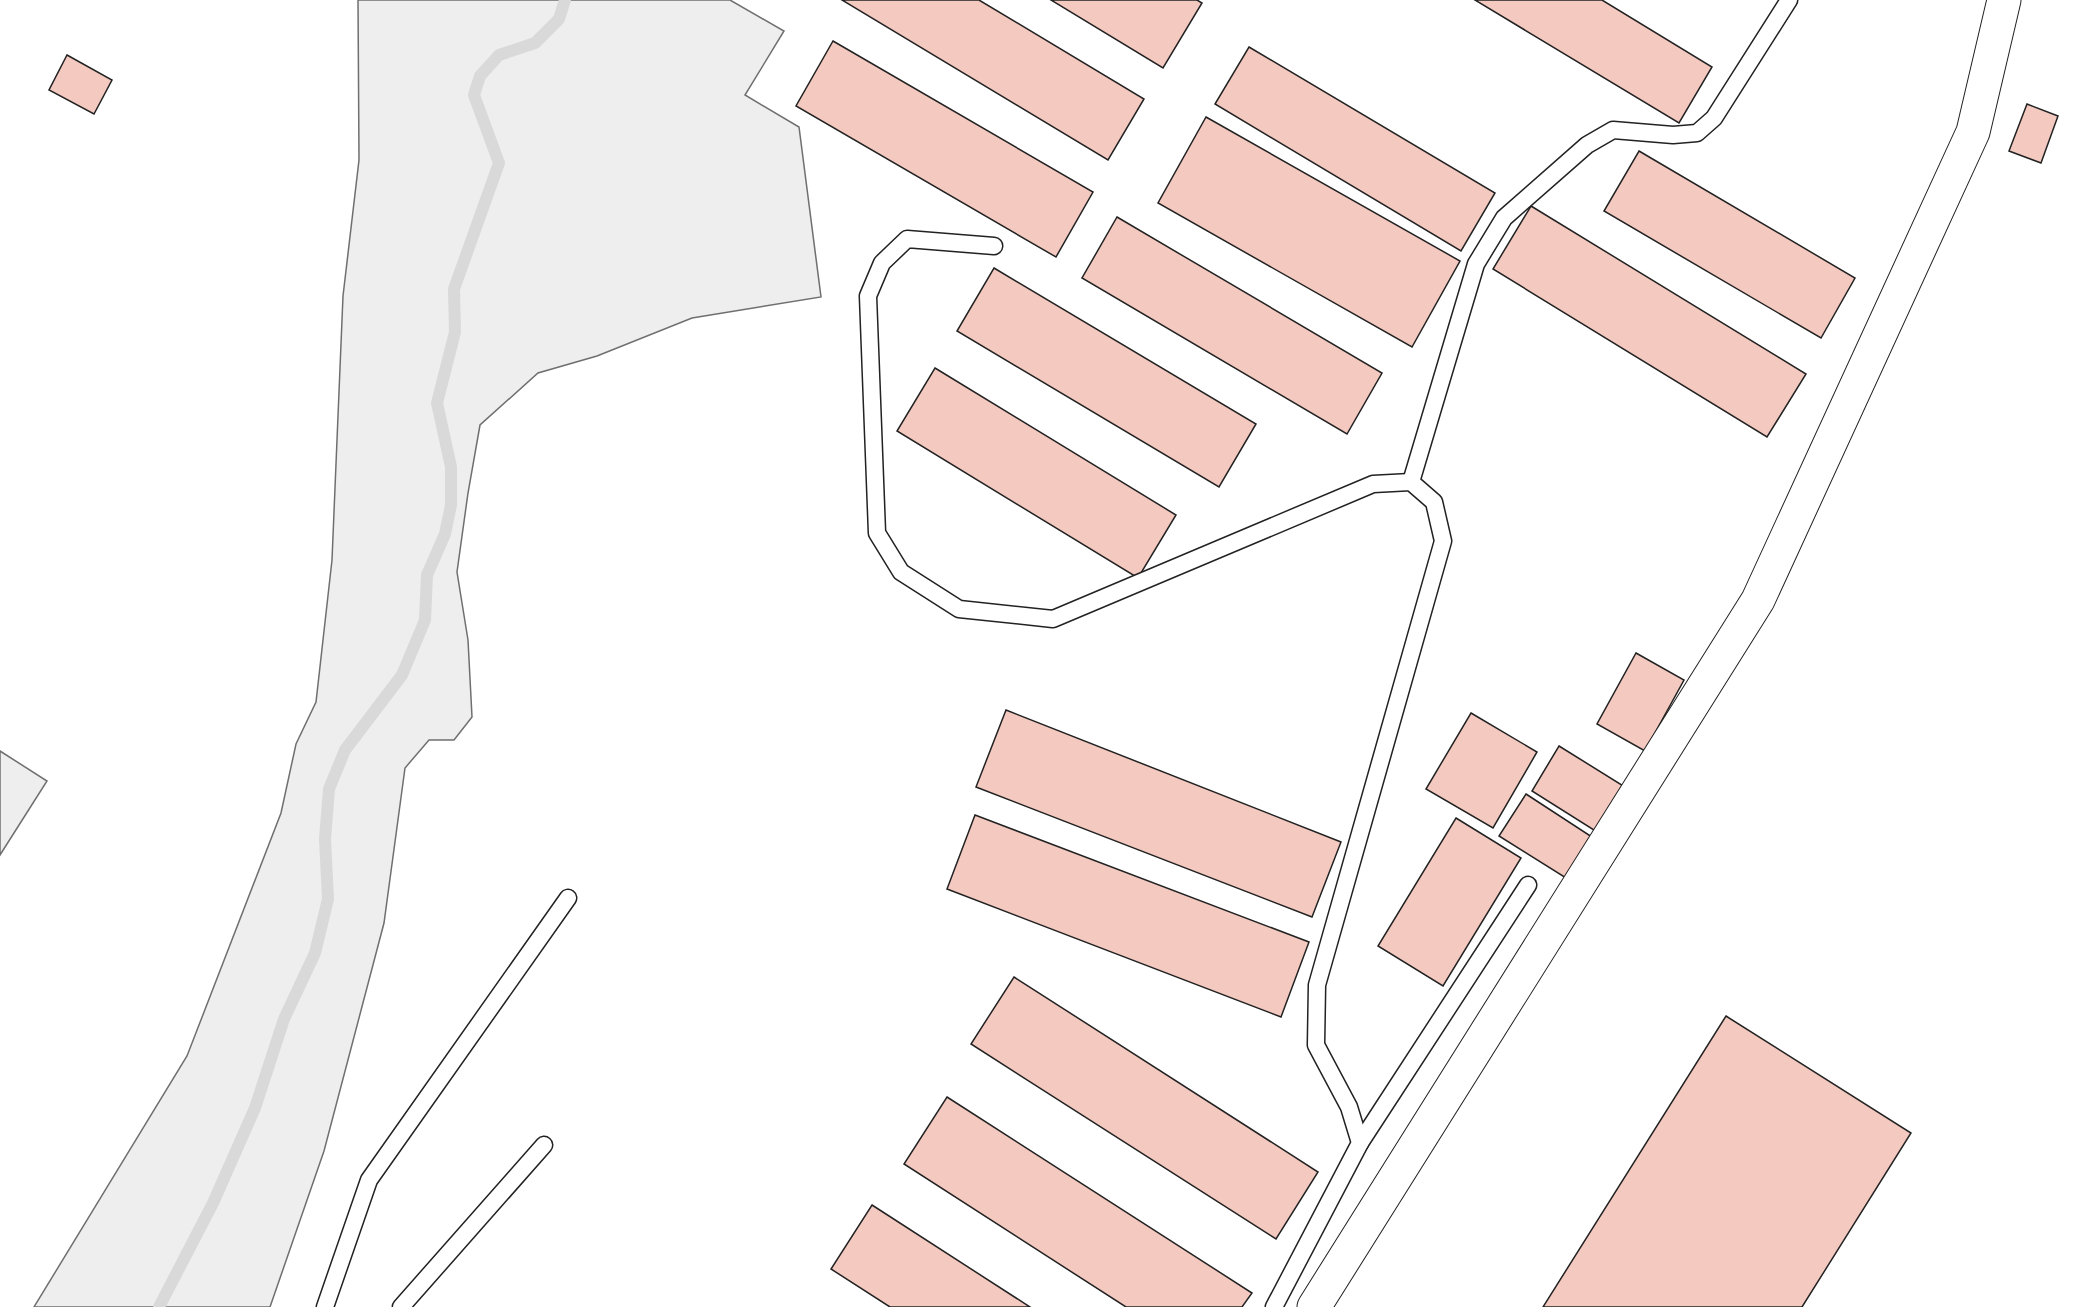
<svg xmlns="http://www.w3.org/2000/svg" width="2082" height="1307" viewBox="0 0 2082 1307" font-family="Rubik,sans-serif">
  <style>
    .green { fill: #eee; stroke: #6f6f6f; stroke-width: 1.5 }
    .lines { fill: none; stroke-linecap: round; stroke-linejoin: round }
    .stream { stroke: #d9d9d9; stroke-width: 12 }
    .building { fill: #f3c9c0; stroke: #222; stroke-width: 1.5 }
    .service-casing { stroke: #222; stroke-width: 19 }
    .tertiary-casing { stroke: #222; stroke-width: 35 }
    .service { stroke: #fff; stroke-width: 16 }
    .tertiary { stroke: #fff; stroke-width: 33 }
  </style>
  <rect width="100%" height="100%" fill="#fff"/>
  <!-- green -->
  <g class="green">
    <path d="M358,0H730L784,31L745,95L799,127L821,297L692,318L597,356L538,373L480,425L468,493L457,572L468,640L472,717L454,740H429L405,768L384,923L324,1151L270,1307H34L187,1056L281,813L296,744L316,702L332,560L343,296L359,160Z"/>
    <path d="M0,751L47,781L0,855Z"/>
  </g>
  <g class="lines">
    <!-- stream -->
    <path class="stream" d="M159,1307L213,1203L255,1108L284,1019L315,953L328,899L325,839L329,789L345,750L402,675L425,620L427,575L445,534L451,505V467L437,403L455,332L454,289L499,163L474,95L480,76L499,55L535,43L559,19L565,0"/>
  </g>
  <!-- building -->
  <g class="building">
    <path d="M842,0H979L1144,99L1108,160Z"/>
    <path d="M1051,0H1197L1202,3L1163,68Z"/>
    <path d="M1475,0H1602L1712,67L1679,123Z"/>
    <path d="M833,41L1093,192L1056,257L796,106Z"/>
    <path d="M1249,47L1495,193L1461,251L1215,104Z"/>
    <path d="M67,55L112,80L94,114L49,90Z"/>
    <path d="M2027,104L2058,116L2041,163L2009,151Z"/>
    <path d="M1206,117L1460,261L1412,347L1158,203Z"/>
    <path d="M1639,151L1855,278L1821,338L1604,211Z"/>
    <path d="M1531,206L1806,374L1767,437L1493,269Z"/>
    <path d="M1117,217L1382,373L1347,434L1082,278Z"/>
    <path d="M994,268L1256,424L1219,487L957,331Z"/>
    <path d="M935,368L1176,515L1138,578L897,431Z"/>
    <path d="M1636,653L1684,680L1645,751L1597,724Z"/>
    <path d="M1006,710L1341,842L1312,917L976,787Z"/>
    <path d="M1471,713L1537,752L1493,828L1426,789Z"/>
    <path d="M1559,746L1625,787L1597,832L1532,791Z"/>
    <path d="M1526,794L1592,837L1566,878L1499,836Z"/>
    <path d="M975,815L1309,942L1281,1017L947,889Z"/>
    <path d="M1456,818L1521,858L1443,986L1378,946Z"/>
    <path d="M1014,977L1318,1172L1276,1239L971,1044Z"/>
    <path d="M1726,1016L1911,1133L1802,1307H1543Z"/>
    <path d="M947,1097L1252,1293L1242,1307H1126L904,1164Z"/>
    <path d="M872,1205L1030,1307H890L831,1269Z"/>
  </g>
  <g class="lines">
    <!-- service casing -->
    <g class="service-casing">
      <g id="service">
        <path d="M994,246L907,239L882,263L868,296L877,533L901,572L959,609L1053,619L1373,484L1411,482L1434,502L1443,541L1317,985L1316,1045L1349,1107L1360,1143L1274,1307"/>
        <path d="M1411,482L1476,264L1504,218L1587,145L1613,130L1673,135L1697,133L1714,118L1789,0"/>
        <path d="M1360,1143L1528,885"/>
        <path d="M325,1307L369,1180L568,898"/>
        <path d="M401,1307L544,1145"/>
      </g>
    </g>
    <!-- tertiary casing -->
    <g class="tertiary-casing">
      <path id="tertiary" d="M1314,1307L1758,600L1973,132L2004,0"/>
    </g>
    <!-- service -->
    <use href="#service" class="service"/>
    <!-- tertiary -->
    <use href="#tertiary" class="tertiary"/>
  </g>
</svg>
